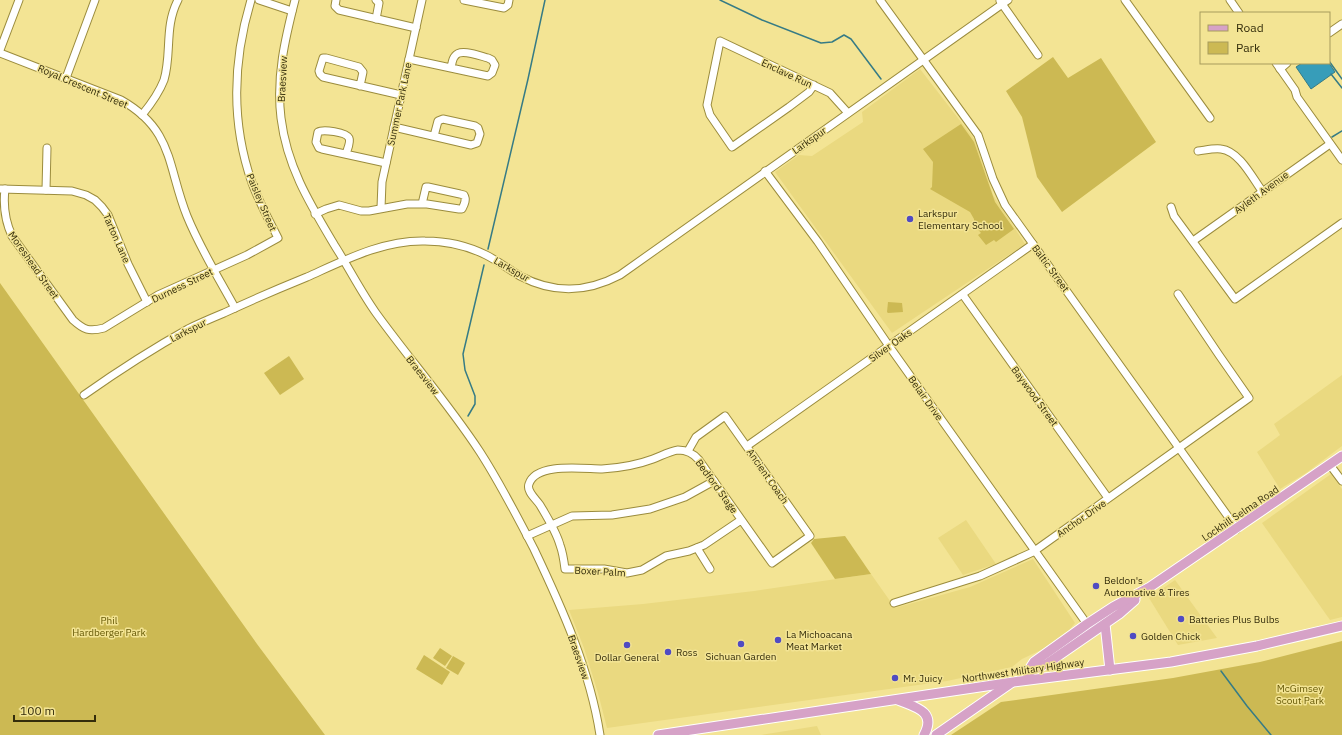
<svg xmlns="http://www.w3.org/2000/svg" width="1342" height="735" viewBox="0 0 1342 735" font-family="'IBM Plex Sans',sans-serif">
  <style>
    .built { fill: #ead980 }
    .green { fill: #ccb953 }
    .water { fill: #379db9; stroke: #367b85 }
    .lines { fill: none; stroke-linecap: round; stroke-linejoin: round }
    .stream { stroke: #367b85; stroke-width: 1.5 }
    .minor-casing { stroke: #9b8c3d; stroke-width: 9 }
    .major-casing { stroke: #fff; stroke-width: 11 }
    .minor { stroke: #fff; stroke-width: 7 }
    .major { stroke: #d6a2c7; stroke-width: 9 }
    .poi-dot { fill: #504bc2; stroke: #f3e494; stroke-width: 1.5 }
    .labels { text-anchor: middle; stroke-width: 3; stroke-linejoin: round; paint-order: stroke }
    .street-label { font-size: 10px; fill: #342d0b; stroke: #f3e494 }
    .poi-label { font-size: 10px; fill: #342d0b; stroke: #f3e494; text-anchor: start }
    .park-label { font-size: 10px; fill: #655805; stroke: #f3e494 }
  </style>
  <rect width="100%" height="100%" fill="#f3e494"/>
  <!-- built -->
  <g class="built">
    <path d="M920,69L975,140L993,195L1025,244L892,333L775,172L799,155L812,156L863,122L862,112Z"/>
    <path d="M1342,375V446L1306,473L1280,489L1257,452L1280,435L1274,424Z"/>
    <path d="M1331,474L1342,489V617L1330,620L1262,523Z"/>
    <path d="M966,520L996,564L963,575L938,538Z"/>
    <path d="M1033,559L1075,623L1066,634L1043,649L1022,659L1012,667L947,681L607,728L598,693L584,648L569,610L643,604L754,591L871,574L895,608L970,587Z"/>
    <path d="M1175,580L1217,638L1178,645L1149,598Z"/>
    <path d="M817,726L821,735H761Z"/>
  </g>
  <!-- green -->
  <g class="green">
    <path d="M1053,57L1068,78L1101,58L1156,142L1062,212L1037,177L1022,117L1006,91Z"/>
    <path d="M961,124L974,142L995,202L1014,229L996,242L994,240L986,245L978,235L981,233L974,225V219L970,212L930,189L932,187L933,162L923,149Z"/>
    <path d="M0,283L257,644L325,735H0Z"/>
    <path d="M888,302L902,303L903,312L888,313L887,312Z"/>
    <path d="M289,356L304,379L280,395L264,373Z"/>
    <path d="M845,536L871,574L835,579L811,543L814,539Z"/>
    <path d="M1342,641V735H951L1001,702L1173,678L1260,662Z"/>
    <path d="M440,648L452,656L445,666L433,658Z"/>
    <path d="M424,655L450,672L442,685L416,669Z"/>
    <path d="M453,656L465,663L458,675L446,668Z"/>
  </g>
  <!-- water -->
  <path class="water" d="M1302,63H1329L1335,72L1311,89L1296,67Z"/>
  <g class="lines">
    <!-- stream -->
    <g class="stream">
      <path d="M720,0L762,20L821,43L832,42L844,35L851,39L881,79"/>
      <path d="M1329,61L1342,79"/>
      <path d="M1331,74L1342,88"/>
      <path d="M1332,137L1342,131"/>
      <path d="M488,249L528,79L545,0"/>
      <path d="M468,416L475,404V396L465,370L463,354L484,265"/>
      <path d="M1221,671L1247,706L1271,735"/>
    </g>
    <!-- minor casing -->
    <g class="minor-casing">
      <g id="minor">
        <path d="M259,0L292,11"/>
        <path d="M295,0C285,39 276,77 281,118C287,167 310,204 335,246C349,268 361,292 376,313C410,360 448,403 480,452C500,483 517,516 534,549C562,608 590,670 600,735"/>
        <path d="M336,0L335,6L339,10L416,28"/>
        <path d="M376,0L379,3L376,19"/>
        <path d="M464,0L504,8L508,5L509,0"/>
        <path d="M880,0L978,135L993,179L1005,205L1237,529"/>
        <path d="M1125,0L1210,118"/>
        <path d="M1230,0L1239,13"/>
        <path d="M1000,1L1038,55"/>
        <path d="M1329,33L1342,24"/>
        <path d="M0,50L19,0"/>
        <path d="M0,53L121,100C174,130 167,166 187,216C200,248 218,277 235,308"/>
        <path d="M409,59L488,76L492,73L495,65L492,60L488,58C480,56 460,48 455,56C452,59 452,64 451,68"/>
        <path d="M1276,63L1295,90L1297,97L1342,160"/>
        <path d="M1280,69L1287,63"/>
        <path d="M66,78L95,0"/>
        <path d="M814,85L809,92L789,107L732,147L710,115L707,105L720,41L830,93L848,113"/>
        <path d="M360,86L363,72L359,67L326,58H323L319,71L320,74L323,77L401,95"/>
        <path d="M142,115C151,104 159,93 164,80C172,53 164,27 178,0"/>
        <path d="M394,127L471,145L477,143L480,134L478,128L475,126L443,119L438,121L434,136"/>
        <path d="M1198,151C1206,150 1214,148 1221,149C1239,151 1252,177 1262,191"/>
        <path d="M346,154C347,150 351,142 349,138C346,132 323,129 318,132L316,142L319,148L322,149L386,163"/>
        <path d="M765,171L818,242L889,346L1087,624"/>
        <path d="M1,189L72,191L86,195L95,200L102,207L108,215L128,264L147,302"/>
        <path d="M5,189C3,206 5,221 12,236L73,320C84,330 89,332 104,328L158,295L247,255L278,238C269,220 259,202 252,183C231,123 233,60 251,0"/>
        <path d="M46,190L47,148"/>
        <path d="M1171,207L1174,216L1235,299L1342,223"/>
        <path d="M381,208L382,182L422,0"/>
        <path d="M315,214L326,209L339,205L361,211H369L407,204H427L459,209H462C464,205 467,200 464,195L460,194L428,187H426L422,204"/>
        <path d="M1193,241L1330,144"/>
        <path d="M963,295L1108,498"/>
        <path d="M84,395C118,371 152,349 188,329C200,323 212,318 224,313C252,300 280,288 307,277C345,260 383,240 425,241C446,241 468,246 486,255C498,261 508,269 520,276C554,294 586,293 620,275L1008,0"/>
        <path d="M747,446L1033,244"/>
        <path d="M688,451L696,437L725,416L810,536L772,563L699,460C694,454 687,450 678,450C670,451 661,456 653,459C637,465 619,468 602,469C584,469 536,462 529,484C526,491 536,499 540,505C547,517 556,531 560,545C563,553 564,561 565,569H604L627,573L642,570L666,556L689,551L704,545L741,520"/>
        <path d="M1330,465L1342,481"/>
        <path d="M527,536L572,516L612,515L650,509L685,497L714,481"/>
        <path d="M697,548L710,569"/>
        <path d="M894,603L980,576L1033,552L1249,398L1219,355L1178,294"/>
      </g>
    </g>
    <!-- major casing -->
    <g class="major-casing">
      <g id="major">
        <path d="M1105,624L1110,670"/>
        <path d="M1029,672L1048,663L1119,614L1135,600"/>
        <path d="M1027,673L1034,662L1087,624L1113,607L1150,587L1342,456"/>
        <path d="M898,700C915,707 937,711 924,735"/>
        <path d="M658,735L1013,682L1171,662L1257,646L1342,626"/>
        <path d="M936,735L1011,683"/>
      </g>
    </g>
    <!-- minor -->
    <use href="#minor" class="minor"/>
    <!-- major -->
    <use href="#major" class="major"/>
  </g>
  <!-- markers -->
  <g class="poi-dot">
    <circle cx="910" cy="219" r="4"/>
    <circle cx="1096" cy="586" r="4"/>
    <circle cx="1181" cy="619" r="4"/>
    <circle cx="1133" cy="636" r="4"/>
    <circle cx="778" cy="640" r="4"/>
    <circle cx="741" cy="644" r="4"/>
    <circle cx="627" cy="645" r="4"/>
    <circle cx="668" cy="652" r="4"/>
    <circle cx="895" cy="678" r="4"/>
  </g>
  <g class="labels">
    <!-- street labels -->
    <g class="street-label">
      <text transform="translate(787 73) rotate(25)" y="4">Enclave Run</text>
      <text transform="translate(282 79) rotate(-87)" y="4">Braesview</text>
      <text transform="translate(83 86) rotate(23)" y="4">Royal Crescent Street</text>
      <text transform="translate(399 104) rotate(-78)" y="4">Summer Park Lane</text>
      <text transform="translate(809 140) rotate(-35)" y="4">Larkspur</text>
      <text transform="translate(1261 192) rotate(-36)" y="4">Ayleth Avenue</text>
      <text transform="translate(262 202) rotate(67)" y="4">Paisley Street</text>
      <text transform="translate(117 238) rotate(66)" y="4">Tarton Lane</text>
      <text transform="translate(34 265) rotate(55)" y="4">Moreshead Street</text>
      <text transform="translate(1051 268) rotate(54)" y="4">Baltic Street</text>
      <text transform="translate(512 269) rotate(30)" y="4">Larkspur</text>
      <text transform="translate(182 285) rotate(-26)" y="4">Durness Street</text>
      <text transform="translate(188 330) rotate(-27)" y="4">Larkspur</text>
      <text transform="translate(890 345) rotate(-35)" y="4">Silver Oaks</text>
      <text transform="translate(423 375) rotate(52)" y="4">Braesview</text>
      <text transform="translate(1035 396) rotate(54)" y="4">Baywood Street</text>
      <text transform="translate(926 398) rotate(55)" y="4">Belair Drive</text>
      <text transform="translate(768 476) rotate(55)" y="4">Ancient Coach</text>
      <text transform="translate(717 486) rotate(54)" y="4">Bedford Stage</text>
      <text transform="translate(1240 513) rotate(-34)" y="4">Lockhill Selma Road</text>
      <text transform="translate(1081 518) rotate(-35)" y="4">Anchor Drive</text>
      <text transform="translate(600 571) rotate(3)" y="4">Boxer Palm</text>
      <text transform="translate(579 657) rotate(71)" y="4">Braesview</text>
      <text transform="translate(1023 670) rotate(-8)" y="4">Northwest Military Highway</text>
    </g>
    <!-- poi labels -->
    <g class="poi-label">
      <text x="918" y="217">Larkspur<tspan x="918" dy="12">Elementary School</tspan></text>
      <text x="1104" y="584">Beldon's<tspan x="1104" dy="12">Automotive &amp; Tires</tspan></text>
      <text x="1189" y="623">Batteries Plus Bulbs</text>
      <text x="786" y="638">La Michoacana<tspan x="786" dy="12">Meat Market</tspan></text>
      <text x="1141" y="640">Golden Chick</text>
      <text x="676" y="656">Ross</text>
      <text x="741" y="660" text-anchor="middle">Sichuan Garden</text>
      <text x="627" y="661" text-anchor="middle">Dollar General</text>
      <text x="903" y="682">Mr. Juicy</text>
    </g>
    <!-- park labels -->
    <g class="park-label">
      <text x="109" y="624">Phil<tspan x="109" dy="12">Hardberger Park</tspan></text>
      <text x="1300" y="692">McGimsey<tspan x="1300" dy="12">Scout Park</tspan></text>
    </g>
  </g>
  <!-- legend -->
  <rect x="1200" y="12" width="130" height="52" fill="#f3e494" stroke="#a79b5d"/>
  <rect x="1208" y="25" width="20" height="6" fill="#d6a2c7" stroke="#a79b5d"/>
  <text x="1236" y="32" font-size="12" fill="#342d0b">Road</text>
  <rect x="1208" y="42" width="20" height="12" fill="#ccb953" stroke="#a79b5d"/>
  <text x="1236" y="52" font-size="12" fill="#342d0b">Park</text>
  <!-- scale -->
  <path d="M14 715v6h81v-6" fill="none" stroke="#342d0b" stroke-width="2"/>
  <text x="20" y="715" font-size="12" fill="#342d0b" stroke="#f3e494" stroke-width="3" paint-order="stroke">100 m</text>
</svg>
